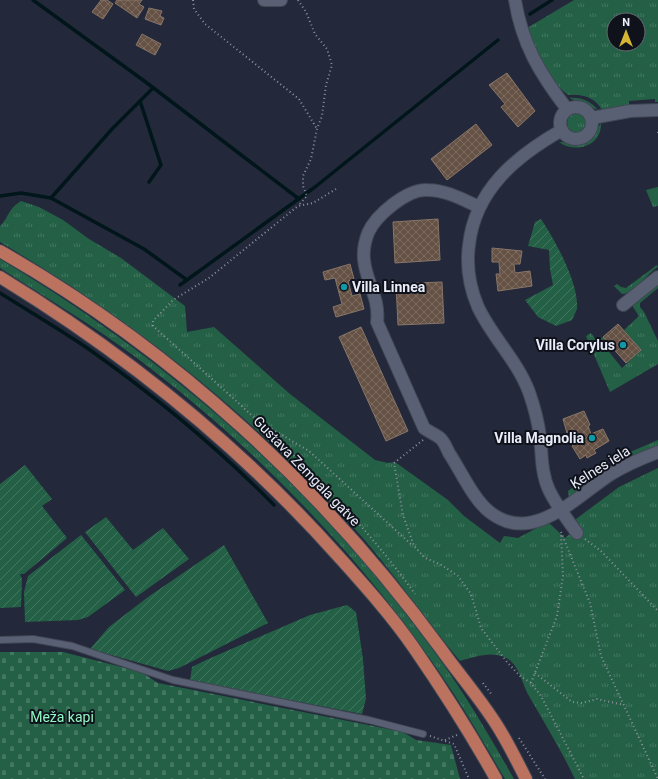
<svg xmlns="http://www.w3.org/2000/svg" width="658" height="779" viewBox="0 0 658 779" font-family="Roboto,sans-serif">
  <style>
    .grass { fill: url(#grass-tufts); fill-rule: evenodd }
    .cemetery { fill: url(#cemetery-stones) }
    .garden { fill: url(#garden-furrows) }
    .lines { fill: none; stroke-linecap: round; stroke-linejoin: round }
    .stream { stroke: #00161a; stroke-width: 3.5 }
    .building { fill: url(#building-cross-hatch); stroke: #897568 }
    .lane-casing { stroke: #414755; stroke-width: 8 }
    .street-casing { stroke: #414755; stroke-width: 14 }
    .primary-casing { stroke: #414755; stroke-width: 14 }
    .path { stroke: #8c91a0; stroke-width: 2; stroke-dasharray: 1 3; stroke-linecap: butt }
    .lane { stroke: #596073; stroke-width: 6 }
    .street { stroke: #596073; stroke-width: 12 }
    .primary { stroke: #bb7360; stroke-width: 12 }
    .culture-dot { fill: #0f9aa8; stroke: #0f121a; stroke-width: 1.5 }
    .labels { text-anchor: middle; stroke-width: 4; stroke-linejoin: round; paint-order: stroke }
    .poi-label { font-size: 14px; font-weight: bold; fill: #e9edf9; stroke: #0f121a; text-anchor: end }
    .street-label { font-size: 14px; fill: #e9edf9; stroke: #0f121a }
    .park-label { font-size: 14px; fill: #90f7c4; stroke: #0f121a }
  </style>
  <defs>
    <pattern id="grass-tufts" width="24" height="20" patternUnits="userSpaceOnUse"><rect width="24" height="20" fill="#246045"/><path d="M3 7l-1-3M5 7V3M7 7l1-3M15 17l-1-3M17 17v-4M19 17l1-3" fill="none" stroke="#447761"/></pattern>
    <pattern id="cemetery-stones" width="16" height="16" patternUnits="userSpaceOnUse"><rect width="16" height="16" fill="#246045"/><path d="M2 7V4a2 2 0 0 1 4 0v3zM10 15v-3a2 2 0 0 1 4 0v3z" fill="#447761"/></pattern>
    <pattern id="garden-furrows" width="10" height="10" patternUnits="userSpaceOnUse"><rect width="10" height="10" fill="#246045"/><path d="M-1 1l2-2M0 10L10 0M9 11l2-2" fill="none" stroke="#447761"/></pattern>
    <pattern id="building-cross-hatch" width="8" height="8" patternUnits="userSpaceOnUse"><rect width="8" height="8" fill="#655245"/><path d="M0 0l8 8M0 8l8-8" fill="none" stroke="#7b6b61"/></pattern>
  </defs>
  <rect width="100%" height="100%" fill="#23293a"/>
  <!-- grass -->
  <g class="grass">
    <path d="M574,0H658V102H655V99L629,101V106L602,110C595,97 582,94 568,95C546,78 536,53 527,28ZM614,20H638V44H614Z"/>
    <path d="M569,98C581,97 590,101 598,110Z"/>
    <circle cx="577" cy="123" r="10"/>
    <path d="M601,123C602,146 575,154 559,142L583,143L591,138Z"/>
    <path d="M658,187V206L653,207L646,190Z"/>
    <path d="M21,201L39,207L63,220L89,239L121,258L185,306L187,332L214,327L290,394L375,460L388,463L395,462L448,500L464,516L500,543L504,536L518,538L548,522L565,538L578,527L576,519L619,487L658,468V779H575C561,750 545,724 529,696C522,684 520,667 508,659C492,650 476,657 460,661C424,618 392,570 354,528C248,411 135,322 0,242V226C10,216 7,210 21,201Z"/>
    <path d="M0,259C166,358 309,482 424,638C458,682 487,731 514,779H505C488,750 471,720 452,691C370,565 255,446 134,356C91,324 45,297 0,268Z"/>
    <path d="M657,265L658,267C647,273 634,294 622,294L614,286L617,284L621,287L626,288Z"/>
    <path d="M658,281V288L640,303V307L644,312L658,341V364L610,392L586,336L591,333L596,340L603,337L605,339L601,342L622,368L641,350L624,330L639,316L633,307V301Z"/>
    <path d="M658,440V447L617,464L614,459Z"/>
    <path d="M608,463L611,468C597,468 600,474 592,481C585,488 576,493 569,498L568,491Z"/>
  </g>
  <!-- cemetery -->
  <path class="cemetery" d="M0,652H63L141,672L158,683L403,732L416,740L451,745L460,779H0Z"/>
  <!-- garden -->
  <g class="garden">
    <path d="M541,219C555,240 579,283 577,309C576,312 573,317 572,320L556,326L538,317L525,300L553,285L550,269L549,250L528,246L535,222Z"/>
    <path d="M25,465L52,499L42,506L67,538L24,574H20L22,579L21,607L0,608V484Z"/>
    <path d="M106,517L133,550L163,528L189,559L136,597L85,532Z"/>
    <path d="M81,535L125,590L88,617L78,620L25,622L24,592L28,576Z"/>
    <path d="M224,545L268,623L179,668L168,671L90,649L109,627L148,597Z"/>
    <path d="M347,605L356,612L363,659L366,699L362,714L190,681L192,667L206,660L310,615Z"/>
  </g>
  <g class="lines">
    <!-- stream -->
    <g class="stream">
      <path d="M33,0L147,83L299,199"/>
      <path d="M530,14L552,0"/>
      <path d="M140,101L161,165L149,182"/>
      <path d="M0,196L21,193L51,198L144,249L187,280"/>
      <path d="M51,198L112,129L153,88"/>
      <path d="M180,285L315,187L498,40"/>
      <path d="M0,293C30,312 61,330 90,350C155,396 218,448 274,505"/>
    </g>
  </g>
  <!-- building -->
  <g class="building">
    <path d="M101,0H107L113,4L103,19L92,12Z"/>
    <path d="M117,0H142L139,4L144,7L137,18L115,3Z"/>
    <path d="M149,8L162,11L160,16L164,18L161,25L145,19Z"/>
    <path d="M142,34L161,44L155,55L136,45Z"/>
    <path d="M507,73L535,111L518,127L501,107L505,104L489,85Z"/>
    <path d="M476,124L492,145L447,180L431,159Z"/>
    <path d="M438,219L440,260L395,263L393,222Z"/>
    <path d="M492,248L522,251L520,264H514L515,273L530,271L532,286L498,291L496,274H500L499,262H492Z"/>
    <path d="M350,264L354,279L348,281L352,296L360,294L364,309L336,317L333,307L342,304L335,278L325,280L323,272Z"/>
    <path d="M442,282L444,323L398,325L396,284Z"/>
    <path d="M618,324L641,350L626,363L603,337Z"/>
    <path d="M361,327L408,431L386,441L339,337Z"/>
    <path d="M584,411L590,425L588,426L591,434L603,429L609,441L594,450L596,453L587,458L586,455L580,459L572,446L578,442L574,431L567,433L563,419Z"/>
  </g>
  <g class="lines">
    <!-- lane casing -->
    <g class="lane-casing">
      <path id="lane" d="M0,640L33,639L72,646L173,680L369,720L423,734"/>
    </g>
    <!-- street casing -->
    <g class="street-casing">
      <g id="street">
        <path d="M264,0H281"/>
        <path d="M515,0C522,44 540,74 567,109"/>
        <circle cx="576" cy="123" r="16"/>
        <path d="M592,118L630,111L658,110"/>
        <path d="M562,130C516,156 475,190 469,245C466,267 469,286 478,307C492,337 517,360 529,392C534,406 538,422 540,436C542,454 541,473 549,490C556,505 567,519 577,533"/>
        <path d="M479,207C462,199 446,190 427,190C407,189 376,215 368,233C365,241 363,251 364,260C366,282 380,298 377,322L424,428C429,432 435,434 440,438C444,441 447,449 449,453C461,471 474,501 491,513C533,545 577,496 611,474C626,465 642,458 658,452"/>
        <path d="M623,305L658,277"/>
      </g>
    </g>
    <!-- primary casing -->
    <g class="primary-casing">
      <g id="primary">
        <path d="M0,251C174,350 323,488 441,649C460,676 485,704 501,732C510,747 518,763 526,779"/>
        <path d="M0,277C126,354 241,447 339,557C365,586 392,616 414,648C443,690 471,734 496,779"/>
      </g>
    </g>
    <!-- path -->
    <g class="path">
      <path d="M193,0L194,9L205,24L299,99L317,129"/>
      <path d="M298,0L306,12L315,34L327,49L332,65L326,85L322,116L317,129L311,159L303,176V186L307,196L298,206"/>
      <path d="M658,132V133"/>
      <path d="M336,189L313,203L298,206L209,278L173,300L153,321V326C245,409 342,492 415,594"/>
      <path d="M258,421L309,451L413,546"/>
      <path d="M423,440L394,463L403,515L414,546L425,558L440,564L458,576L471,594L481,628L507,662L520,676L531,683L541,696L584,779"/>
      <path d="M561,532L590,603L601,656L658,779"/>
      <path d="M585,539L601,551L658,611"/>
      <path d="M535,673L572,702L582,703L597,699L624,705"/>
      <path d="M483,683L492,695"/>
      <path d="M531,683L557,616L563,576L561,534"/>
      <path d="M430,736L454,744L469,779"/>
      <path d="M519,738L545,779"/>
      <path d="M445,740L457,735"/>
    </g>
    <!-- lane -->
    <use href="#lane" class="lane"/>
    <!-- street -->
    <use href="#street" class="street"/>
    <!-- primary -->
    <use href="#primary" class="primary"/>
  </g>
  <!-- markers -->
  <g class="culture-dot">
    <circle cx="344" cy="287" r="4"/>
    <circle cx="623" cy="345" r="4"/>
    <circle cx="592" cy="438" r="4"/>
  </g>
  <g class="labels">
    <!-- poi labels -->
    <g class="poi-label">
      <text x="352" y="292" text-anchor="start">Villa Linnea</text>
      <text x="615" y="350">Villa Corylus</text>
      <text x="584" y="443">Villa Magnolia</text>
    </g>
    <!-- street labels -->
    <g class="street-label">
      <text transform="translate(600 467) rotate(-32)" y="5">Ķelnes iela</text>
      <text transform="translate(307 471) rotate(46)" y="5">Gustava Zemgala gatve</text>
    </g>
    <!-- park labels -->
    <g class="park-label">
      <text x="62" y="722">Meža kapi</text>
    </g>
  </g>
  <!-- north arrow -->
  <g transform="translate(626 32)"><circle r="19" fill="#0f121a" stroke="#666a73"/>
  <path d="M0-3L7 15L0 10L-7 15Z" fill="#d5b534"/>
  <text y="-6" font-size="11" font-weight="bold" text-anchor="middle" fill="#e9edf9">N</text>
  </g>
</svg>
